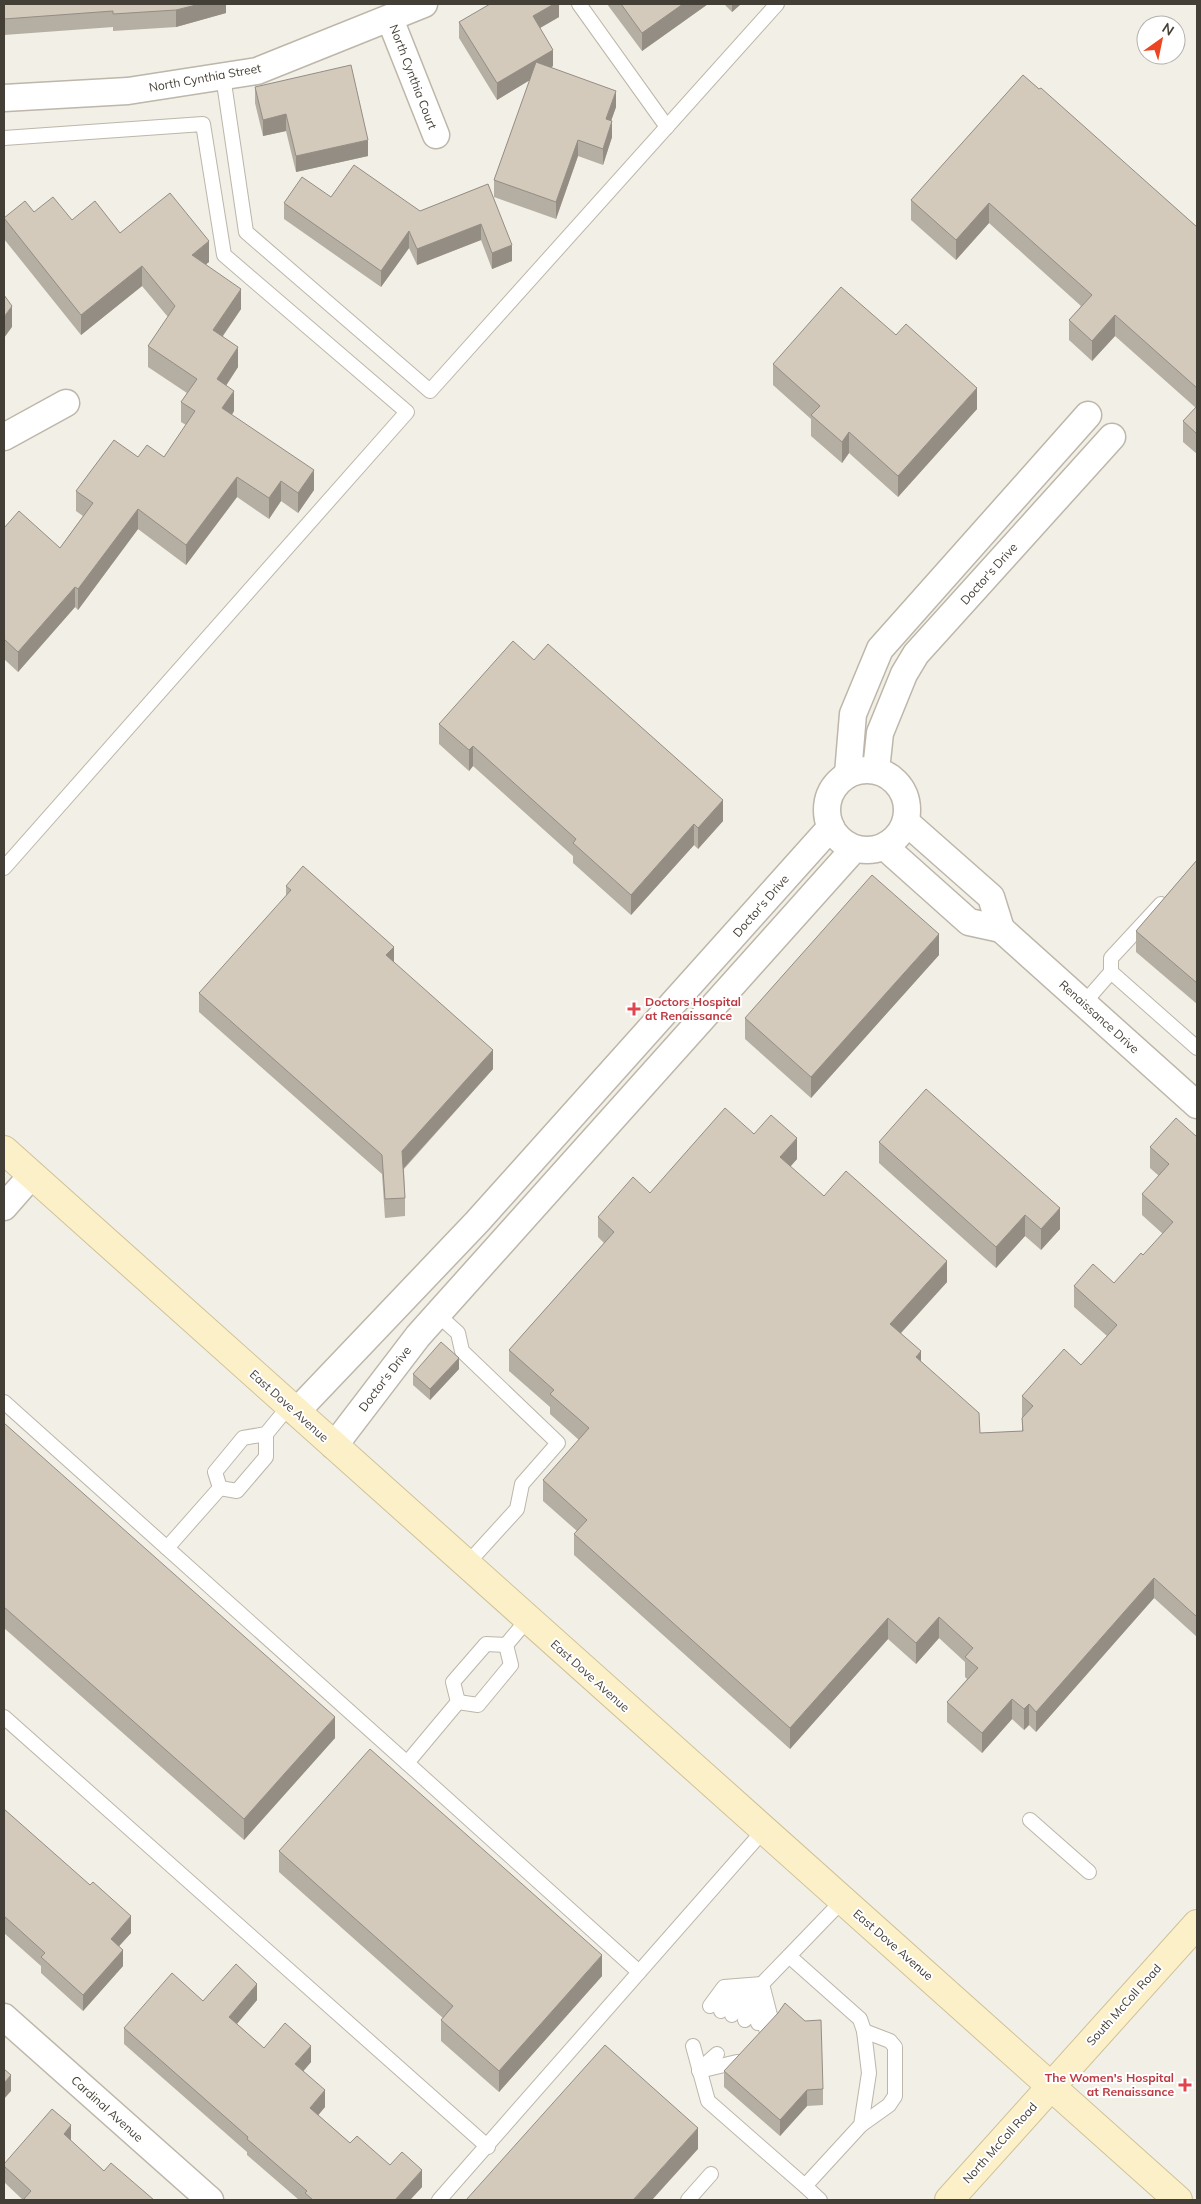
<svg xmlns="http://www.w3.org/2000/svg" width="1201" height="2204" viewBox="0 0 1201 2204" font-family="Mulish,sans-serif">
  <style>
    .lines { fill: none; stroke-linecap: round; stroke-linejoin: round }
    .lane-casing { stroke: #bdb6a9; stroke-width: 16 }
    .street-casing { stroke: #bdb6a9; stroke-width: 29 }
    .secondary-casing { stroke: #cfc298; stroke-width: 30 }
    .lane { stroke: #fff; stroke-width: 14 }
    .street { stroke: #fff; stroke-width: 26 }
    .secondary { stroke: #fbf0c7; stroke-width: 28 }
    .wall { fill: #b5aea2 }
    .shaded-wall { fill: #948d84 }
    .building { fill: #d3cabc; stroke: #948d84 }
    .health-dot { fill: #e0444e; stroke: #fff; stroke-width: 2 }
    .labels { text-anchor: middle; stroke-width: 4; stroke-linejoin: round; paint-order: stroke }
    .street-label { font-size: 12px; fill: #443f36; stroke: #fff }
    .health-label { font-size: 12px; font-weight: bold; fill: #be3a42; stroke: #fff; text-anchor: start }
  </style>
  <rect width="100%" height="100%" fill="#f2efe6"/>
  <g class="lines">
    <!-- lane casing -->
    <g class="lane-casing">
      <g id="lane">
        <path d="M579,4L667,127"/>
        <path d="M223,76L246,232L430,391L777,4"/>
        <path d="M4,138L203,124L224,255L407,412L4,868"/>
        <path d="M1161,904L1111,958V972L1197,1048"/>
        <path d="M1084,1003L1111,972"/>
        <path d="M437,1314L458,1333L462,1351L558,1443L522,1484L517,1509L466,1565"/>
        <path d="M4,1402L167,1548L220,1488"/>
        <path d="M220,1488L215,1472L243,1438L266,1434L289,1406"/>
        <path d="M220,1488L237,1491L266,1457V1434"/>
        <path d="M167,1548L407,1763L458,1702"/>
        <path d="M506,1645L527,1620"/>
        <path d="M458,1702L478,1705L511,1665L506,1645"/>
        <path d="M458,1702L453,1682L486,1644L506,1645"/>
        <path d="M4,1717L488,2147"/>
        <path d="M407,1763L639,1972"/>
        <path d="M1030,1820L1089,1872"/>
        <path d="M762,1984L772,2023L766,2029"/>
        <path d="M710,2006L724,1987L762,1984"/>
        <path d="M721,2011L733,1996L750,1989"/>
        <path d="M732,2015L789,1956"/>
        <path d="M745,2020L753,2009L759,1992"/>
        <path d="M758,2023L763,2017V2002"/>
        <path d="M693,2046L708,2101L805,2186"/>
        <path d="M699,2070L717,2054"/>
        <path d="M699,2071L737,2062"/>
        <path d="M861,2125L889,2105L895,2096V2047L890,2041L864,2031"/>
        <path d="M439,2200L763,1831"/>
        <path d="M688,2200L711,2174"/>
        <path d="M820,2200L805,2186L861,2125L869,2073L864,2031L860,2019L789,1956L842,1901"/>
      </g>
    </g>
    <!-- street casing -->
    <g class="street-casing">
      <g id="street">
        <path d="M390,19L436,135"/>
        <path d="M4,98L128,91L257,71L424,4"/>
        <path d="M4,437L66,403"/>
        <circle cx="867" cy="810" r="40"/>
        <path d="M876,770L880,733L904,674L916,654L1112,437"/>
        <path d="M848,774L853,714L880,649L1088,415"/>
        <path d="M885,847L969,922L1001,929L991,897L906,822"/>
        <path d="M1001,929L1197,1105"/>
        <path d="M4,1207L32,1175"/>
        <path d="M296,1412L477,1222L831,827"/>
        <path d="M334,1446L418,1336L854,849"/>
        <path d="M4,2017L210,2200"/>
      </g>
    </g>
    <!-- secondary casing -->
    <g class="secondary-casing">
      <g id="secondary">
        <path d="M4,1150L1178,2200"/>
        <path d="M949,2200L1197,1924"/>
      </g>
    </g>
    <!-- lane -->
    <use href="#lane" class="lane"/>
    <!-- street -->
    <use href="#street" class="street"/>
    <!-- secondary -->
    <use href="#secondary" class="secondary"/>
  </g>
  <!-- wall -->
  <g class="wall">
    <path d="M4,4H226V13L176,27L113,31V27L4,35Z"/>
    <path d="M559,4V17L540,28L553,66L551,67L616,107L611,121L612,137L603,165L578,156L556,219L494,197V180L530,80L497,100L459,38V22Z"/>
    <path d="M607,4H708L642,51Z"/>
    <path d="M724,4H741L732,12Z"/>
    <path d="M1023,75L1197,227V454L1183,442V421L1196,408L1115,336L1092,361L1069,340V320L1081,306L989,223L956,260L911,220V200Z"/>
    <path d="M255,87L368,156L296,172L286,131L263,136L255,103Z"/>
    <path d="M488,184L512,261L492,269L481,240L417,265L409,248L381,287L284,219V203L331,197L420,211Z"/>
    <path d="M34,212L72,220L120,233L209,262L206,264L241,309L223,336L238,367L226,386L234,411L232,415L314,490L298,513L281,501L269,519L237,497L186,565L138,529L78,610L75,607L18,672L4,659V528L60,548L83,516L76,511V491L138,457H164L186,425L181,422V402L187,393L148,367V346L168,317L142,286L81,335L4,239V218Z"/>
    <path d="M773,364L977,409L898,497L849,453L842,463L811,436V419L773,385Z"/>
    <path d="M534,660L723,821L698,849L694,845L631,915L573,863V856L473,766L469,771L439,744V724Z"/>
    <path d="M1197,860V1004L1136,952V931Z"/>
    <path d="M286,886L394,962L493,1069L404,1169L405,1198V1216L385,1218L382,1174L199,1012V993L286,897Z"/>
    <path d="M939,955L811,1098L745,1039V1018Z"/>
    <path d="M754,1134L797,1159L790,1167L824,1196L947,1282L901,1333L921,1362L980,1433L1022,1431V1418L1023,1417H1022V1396L1081,1365L1107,1336L1074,1307V1286L1114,1283L1143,1255L1163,1234L1142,1215V1194L1159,1176L1150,1168V1147L1197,1137V1637L1154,1598L1036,1732L1029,1725L1024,1730L1012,1719L982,1753L947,1722V1702L967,1679L965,1677V1662L939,1638L916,1664L888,1639L790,1749L574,1555V1534L577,1531L543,1501V1480L579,1440L550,1414V1407L509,1371V1350L604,1243L598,1237V1217L650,1193Z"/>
    <path d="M879,1142L1060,1229L1041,1250L1025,1236L996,1268L879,1163Z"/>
    <path d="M459,1369L430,1400L413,1385V1374Z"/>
    <path d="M4,1423L335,1738L244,1840L4,1628Z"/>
    <path d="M4,1809L131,1933L119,1946L123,1966L83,2011L41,1973V1966L4,1933Z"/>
    <path d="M279,1851L602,1976L499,2092L441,2041V2020L443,2018L279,1872Z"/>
    <path d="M257,2000L237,2024L264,2048L311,2062L303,2071L325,2107L318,2115L350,2143L390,2165L422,2187L410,2200H299L247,2155V2152L124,2044V2028L203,2001Z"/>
    <path d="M724,2071L823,2089V2105L807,2106L780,2136L724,2087Z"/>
    <path d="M71,2141L104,2171L154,2200H23L4,2182V2164Z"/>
  </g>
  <!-- shaded-wall -->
  <g class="shaded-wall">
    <path d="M200,4H226V13L176,27V10Z"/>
    <path d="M554,4H559V17L533,32V16Z"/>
    <path d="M683,4H708L642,51V33Z"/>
    <path d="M732,4H741L732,12Z"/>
    <path d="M553,50V66L497,100V83Z"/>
    <path d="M616,91V107L606,135V119Z"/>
    <path d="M286,114V131L263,136V120Z"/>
    <path d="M612,121V137L603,165V149Z"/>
    <path d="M368,140V156L296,172V156Z"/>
    <path d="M578,140V156L556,219V202Z"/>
    <path d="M989,203V223L956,260V240Z"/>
    <path d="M481,224V240L417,265V249Z"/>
    <path d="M409,231V248L381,287V271Z"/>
    <path d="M209,241V262L192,275V255Z"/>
    <path d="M512,245V261L492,269V253Z"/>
    <path d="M142,266V286L81,335V315Z"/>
    <path d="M241,289V309L213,350V330Z"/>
    <path d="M12,306V327L4,338V317Z"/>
    <path d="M1115,315V336L1092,361V341Z"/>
    <path d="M238,347V367L217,399V379Z"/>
    <path d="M977,388V409L898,497V476Z"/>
    <path d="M234,391V411L222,429V408Z"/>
    <path d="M849,432V453L842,463V442Z"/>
    <path d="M314,470V490L298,513V493Z"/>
    <path d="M237,477V497L186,565V545Z"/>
    <path d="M281,481V501L269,519V498Z"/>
    <path d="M138,509V529L78,610V589Z"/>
    <path d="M75,587V607L18,672V652Z"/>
    <path d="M473,746V766L469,771V750Z"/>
    <path d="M723,800V821L698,849V828Z"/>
    <path d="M694,824V845L631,915V895Z"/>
    <path d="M939,934V955L811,1098V1077Z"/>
    <path d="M394,947V966L386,955Z"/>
    <path d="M493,1050V1069L402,1170V1151Z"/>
    <path d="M797,1138V1159L780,1178V1157Z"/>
    <path d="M1060,1208V1229L1041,1250V1229Z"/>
    <path d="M1025,1215V1236L996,1268V1247Z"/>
    <path d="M947,1261V1282L890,1345V1324Z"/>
    <path d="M921,1351V1372L916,1357Z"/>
    <path d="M459,1358V1369L430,1400V1389Z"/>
    <path d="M1154,1578V1598L1036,1732V1712Z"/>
    <path d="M939,1617V1638L916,1664V1643Z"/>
    <path d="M888,1618V1639L790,1749V1728Z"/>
    <path d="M1012,1699V1719L982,1753V1733Z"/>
    <path d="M1029,1704V1725L1024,1730V1709Z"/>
    <path d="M335,1717V1738L244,1840V1819Z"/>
    <path d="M131,1916V1933L111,1955V1939Z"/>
    <path d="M123,1950V1966L83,2011V1995Z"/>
    <path d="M602,1955V1976L499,2092V2071Z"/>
    <path d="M257,1984V2000L229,2033V2017Z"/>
    <path d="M311,2046V2062L295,2081V2064Z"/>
    <path d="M11,2075V2091L4,2099V2083Z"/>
    <path d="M325,2090V2107L310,2125V2108Z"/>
    <path d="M807,2090V2106L780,2136V2120Z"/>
    <path d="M71,2125V2142L64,2134Z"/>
    <path d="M698,2128V2149L652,2200H633Z"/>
    <path d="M422,2170V2187L410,2200H395Z"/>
  </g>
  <!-- building -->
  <g class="building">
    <path d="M4,4H200L176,10L113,14V11L4,19Z"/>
    <path d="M490,4H554L533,16L553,50L497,83L459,22Z"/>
    <path d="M621,4H683L642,33Z"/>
    <path d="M536,62L616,91L606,119L612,121L603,149L578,140L556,202L494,180Z"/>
    <path d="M351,65L368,140L296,156L286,114L263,120L255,87Z"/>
    <path d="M1023,75L1039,89L1041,88L1197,227V388L1115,315L1092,341L1069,320L1092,295L989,203L956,240L911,200Z"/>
    <path d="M354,165L420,211L488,184L512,245L492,253L481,224L417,249L409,231L381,271L284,203L302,177L331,197Z"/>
    <path d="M170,193L209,241L192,255L241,289L213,330L238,347L217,379L234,391L222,408L314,470L298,493L281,481L269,498L237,477L186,545L138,509L78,589L75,587L18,652L4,639V528L19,511L60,548L93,503L76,491L114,440L138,457L147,445L164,457L195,411L181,402L197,379L148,346L175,306L142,266L81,315L4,218L25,201L34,212L53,197L72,220L95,201L120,233Z"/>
    <path d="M841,287L896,335L906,324L977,388L898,476L849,432L842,442L811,415L820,406L773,364Z"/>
    <path d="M4,295L12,306L4,317Z"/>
    <path d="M1197,406V434L1183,421Z"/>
    <path d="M513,641L534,660L548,644L723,800L698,828L694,824L631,895L573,843L576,839L473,746L469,750L439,724Z"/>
    <path d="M1197,860V983L1136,931Z"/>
    <path d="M303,866L394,947L386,955L493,1050L402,1151L405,1198L385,1199L382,1155L199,993L291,890L286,886Z"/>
    <path d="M872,875L939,934L811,1077L745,1018Z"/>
    <path d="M926,1089L1060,1208L1041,1229L1025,1215L996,1247L879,1142Z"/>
    <path d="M725,1108L754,1134L771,1115L797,1138L780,1157L824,1196L846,1171L947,1261L890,1324L921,1351L916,1357L979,1413L980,1433L1023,1431L1022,1418L1033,1406L1022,1396L1064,1349L1081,1365L1117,1325L1074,1286L1093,1264L1114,1283L1141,1253L1143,1255L1173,1222L1142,1194L1169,1164L1150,1147L1176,1118L1197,1137V1617L1154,1578L1036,1712L1029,1704L1024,1709L1012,1699L982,1733L947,1702L978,1668L965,1657L973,1648L939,1617L916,1643L888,1618L790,1728L574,1534L587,1520L543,1480L589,1428L550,1394L554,1390L509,1350L614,1232L598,1217L633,1177L650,1193Z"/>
    <path d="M441,1342L459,1358L430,1389L413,1374Z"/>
    <path d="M4,1423L335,1717L244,1819L4,1607Z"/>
    <path d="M370,1749L602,1955L499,2071L441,2020L453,2006L279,1851Z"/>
    <path d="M4,1809L90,1885L93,1882L131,1916L111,1939L123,1950L83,1995L41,1957L45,1953L4,1916Z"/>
    <path d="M236,1964L257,1984L229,2017L264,2048L285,2023L311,2046L295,2064L325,2090L310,2108L350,2143L357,2136L390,2165L402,2152L422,2170L395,2200H313L305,2193L307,2191L247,2139L248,2137L124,2028L172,1973L203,2001Z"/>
    <path d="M785,2003L805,2021L821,2020L823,2089L807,2090L780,2120L724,2071L778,2013Z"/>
    <path d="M605,2045L698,2128L633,2200H466Z"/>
    <path d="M4,2069L11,2075L4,2083Z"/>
    <path d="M52,2109L71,2125L64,2134L104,2171L111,2163L154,2200H23L31,2191L4,2166V2164Z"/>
  </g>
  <!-- markers -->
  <g class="health-dot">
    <path d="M631.5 1001.5h5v5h5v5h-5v5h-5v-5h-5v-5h5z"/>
    <path d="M1182.5 2077.5h5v5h5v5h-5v5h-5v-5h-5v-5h5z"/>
  </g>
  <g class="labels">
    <!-- street labels -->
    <g class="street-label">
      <text transform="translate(413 77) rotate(69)" y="4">North Cynthia Court</text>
      <text transform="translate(205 78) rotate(-10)" y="4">North Cynthia Street</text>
      <text transform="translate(989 574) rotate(-48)" y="4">Doctor's Drive</text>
      <text transform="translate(761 906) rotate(-49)" y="4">Doctor's Drive</text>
      <text transform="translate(1099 1017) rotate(42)" y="4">Renaissance Drive</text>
      <text transform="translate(385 1379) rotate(-53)" y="4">Doctor's Drive</text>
      <text transform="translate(289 1406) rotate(42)" y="4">East Dove Avenue</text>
      <text transform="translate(590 1676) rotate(42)" y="4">East Dove Avenue</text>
      <text transform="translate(893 1945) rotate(41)" y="4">East Dove Avenue</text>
      <text transform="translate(1124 2005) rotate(-48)" y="4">South McColl Road</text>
      <text transform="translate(107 2109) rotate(42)" y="4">Cardinal Avenue</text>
      <text transform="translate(1000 2143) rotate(-48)" y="4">North McColl Road</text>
    </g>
    <!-- health labels -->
    <g class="health-label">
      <text x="645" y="1006">Doctors Hospital<tspan x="645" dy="14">at Renaissance</tspan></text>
      <text x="1174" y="2082" text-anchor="end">The Women's Hospital<tspan x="1174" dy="14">at Renaissance</tspan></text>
    </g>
  </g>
  <!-- border -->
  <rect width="1201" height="2204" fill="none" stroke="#443f36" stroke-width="10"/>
  <!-- north arrow -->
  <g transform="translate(1161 40) rotate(33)"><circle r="24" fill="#ffffff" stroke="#b4b2af"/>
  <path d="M0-4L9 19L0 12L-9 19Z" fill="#ec4523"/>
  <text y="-8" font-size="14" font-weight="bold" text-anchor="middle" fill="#443f36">N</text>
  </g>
</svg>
